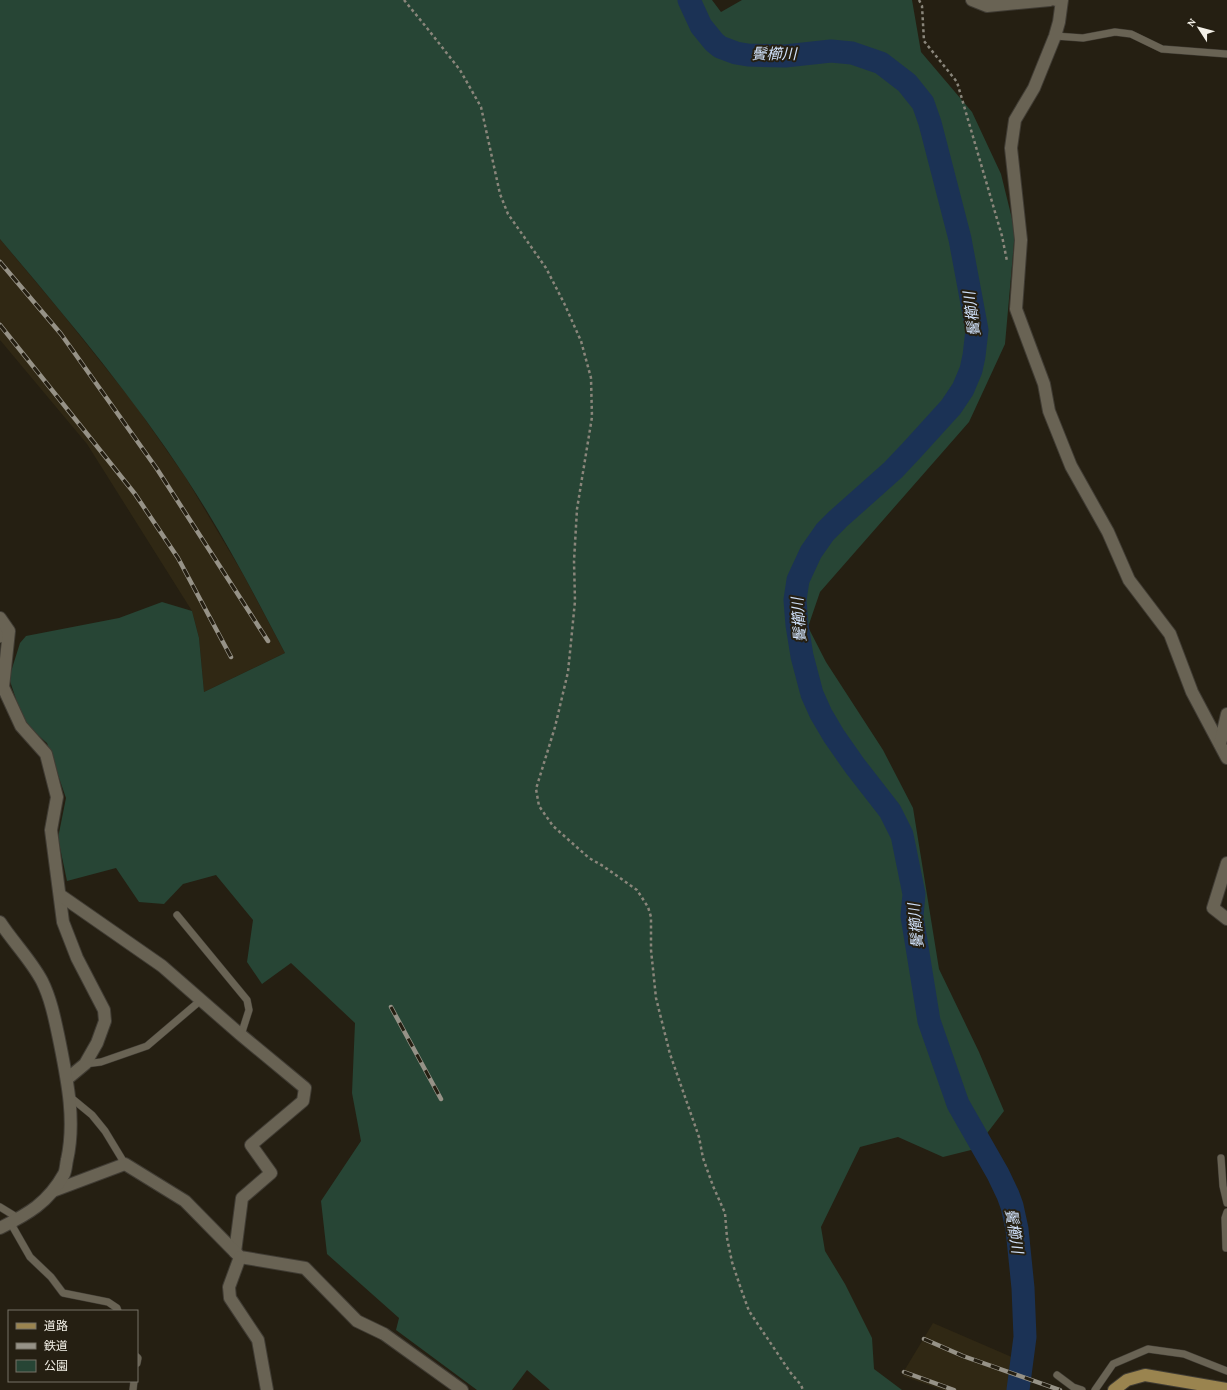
<svg xmlns="http://www.w3.org/2000/svg" width="1227" height="1390" viewBox="0 0 1227 1390" font-family="'Crimson Pro','Noto Sans JP',serif">
  <style>
    .built { fill: #302814 }
    .green { fill: #274535 }
    .lines { fill: none; stroke-linecap: round; stroke-linejoin: round }
    .river { stroke: #1b3255; stroke-width: 23 }
    .lane-casing { stroke: #403c34; stroke-width: 8 }
    .street-casing { stroke: #403c34; stroke-width: 14 }
    .secondary-casing { stroke: #403c34; stroke-width: 14 }
    .primary-casing { stroke: #403c34; stroke-width: 14 }
    .path { stroke: #8a867b; stroke-width: 2.5; stroke-dasharray: 3 3; stroke-linecap: butt }
    .lane { stroke: #696354; stroke-width: 7 }
    .street { stroke: #696354; stroke-width: 12 }
    .secondary { stroke: #696354; stroke-width: 12 }
    .primary { stroke: #9a844f; stroke-width: 12 }
    .rail-casing { stroke: #969287; stroke-width: 4.5 }
    .rail { stroke: #251f12; stroke-width: 3; stroke-dasharray: 9; stroke-linecap: butt }
    .labels { text-anchor: middle; stroke-width: 4; stroke-linejoin: round; paint-order: stroke }
    .water-label { font-size: 15px; font-style: italic; fill: #d1e2fb; stroke: #251f12 }
  </style>
  <rect width="100%" height="100%" fill="#251f12"/>
  <!-- built -->
  <g class="built">
    <path d="M0,239L61,312L133,402L186,478L243,574L285,653L204,692L199,638L192,611L87,444L0,340Z"/>
    <path d="M933,1323L1028,1364L1019,1390H943L903,1376L904,1371Z"/>
  </g>
  <!-- green -->
  <path class="green" d="M0,0H712L721,12L742,0H912L921,52L972,112L1001,174L1015,231L1005,344L969,422L820,592L808,627L826,662L883,750L913,808L939,969L979,1052L1004,1111L975,1149L943,1157L898,1137L860,1147L821,1227L825,1251L845,1284L872,1338L874,1369L902,1390H550L527,1370L512,1390H477L396,1330L399,1318L327,1254L321,1201L361,1141L352,1093L355,1023L291,963L262,984L247,962L253,920L216,875L183,884L164,904L139,902L116,868L67,881L58,838L66,798L47,743L24,723L9,678L20,643L26,636L119,618L162,602L192,611L199,638L204,692L285,653C254,594 223,534 186,478C131,394 65,316 0,239Z"/>
  <g class="lines">
    <!-- river -->
    <path class="river" d="M689,0L701,26L714,42L720,47L736,53L748,55L785,56L831,51L852,53L881,63L907,83L923,103L930,123L960,239L977,330L974,356L971,370L963,389L951,407L911,451L893,470L838,519L825,532L811,552L804,567L798,580L795,600L797,625L802,656L812,694L821,714L834,736L855,766L890,811L902,835L914,894L912,916L929,1021L958,1104L998,1174L1008,1195L1012,1206L1017,1229L1023,1288L1025,1337L1018,1390"/>
    <!-- lane casing -->
    <g class="lane-casing">
      <g id="lane">
        <path d="M1055,36L1083,38L1115,32L1131,34L1162,49L1227,54"/>
        <path d="M0,639L5,625"/>
        <path d="M177,915L247,1000L249,1010L241,1035"/>
        <path d="M85,1064L101,1062L147,1046L201,1000"/>
        <path d="M69,1096L92,1115L105,1131L125,1164"/>
        <path d="M1221,1158L1223,1186L1227,1203"/>
        <path d="M0,1207L18,1218"/>
        <path d="M10,1222L30,1257L51,1277L63,1293L108,1302L117,1308L118,1311"/>
        <path d="M1226,1248L1225,1218L1227,1212"/>
        <path d="M137,1357L138,1358L137,1363"/>
        <path d="M1057,1375L1073,1387L1082,1390"/>
        <path d="M133,1390L134,1381"/>
        <path d="M1095,1390L1113,1364L1148,1349L1184,1354L1227,1371"/>
      </g>
    </g>
    <!-- street casing -->
    <g class="street-casing">
      <g id="street">
        <path d="M972,0L987,6L1050,0"/>
        <path d="M1056,0H1062L1059,22L1055,36L1034,88L1015,120L1011,148L1021,240L1016,309L1044,384L1049,411L1071,466L1108,532L1129,580L1170,634L1192,692L1227,758"/>
        <path d="M0,618L9,631L3,687L21,726L46,754L57,797L51,830L63,922L77,958L104,1010L105,1021L97,1043L85,1064L67,1079"/>
        <path d="M1220,744L1227,714"/>
        <path d="M1227,863L1213,908L1227,919"/>
        <path d="M60,895L162,966L241,1035L305,1088L303,1101L251,1145L271,1173L242,1198L235,1252"/>
        <path d="M53,1191L125,1164L185,1201L240,1257L305,1268L357,1321L384,1334L462,1390"/>
        <path d="M240,1257L229,1287L230,1298L258,1340L267,1390"/>
      </g>
    </g>
    <!-- secondary casing -->
    <g class="secondary-casing">
      <path id="secondary" d="M0,922C13,942 31,960 42,981C51,999 55,1020 59,1039C67,1079 76,1120 67,1160C66,1164 66,1170 64,1174C48,1203 28,1214 0,1228"/>
    </g>
    <!-- primary casing -->
    <g class="primary-casing">
      <path id="primary" d="M1114,1390L1127,1380L1145,1375L1227,1389"/>
    </g>
    <!-- path -->
    <g class="path">
      <path d="M404,0L427,28L460,70L481,107L500,194L508,214L546,268L564,303L581,341L591,378L592,417L577,509L574,561L575,601L571,642L568,672L555,727L536,789L539,806L553,826L589,858L603,866L637,890L648,907L651,917V950L656,998L670,1054L699,1137L703,1158L713,1186L725,1213L727,1238L732,1262L741,1289L749,1311L790,1372L801,1385L803,1390"/>
      <path d="M919,0L922,6L924,41L957,82L1002,236L1007,261"/>
    </g>
    <!-- lane -->
    <use href="#lane" class="lane"/>
    <!-- street -->
    <use href="#street" class="street"/>
    <!-- secondary -->
    <use href="#secondary" class="secondary"/>
    <!-- primary -->
    <use href="#primary" class="primary"/>
    <!-- rail casing -->
    <g class="rail-casing">
      <g id="rail">
        <path d="M0,262L61,334L157,469L268,641"/>
        <path d="M0,325L135,494L178,558L231,657"/>
        <path d="M391,1007L441,1099"/>
        <path d="M924,1339L963,1356L1060,1390"/>
        <path d="M904,1372L954,1390"/>
      </g>
    </g>
    <!-- rail -->
    <use href="#rail" class="rail"/>
  </g>
  <g class="labels">
    <!-- water labels -->
    <g class="water-label">
      <text x="774" y="59">鬢櫛川</text>
      <text transform="translate(972 314) rotate(-97)" y="5">鬢櫛川</text>
      <text transform="translate(799 620) rotate(-94)" y="5">鬢櫛川</text>
      <text transform="translate(916 926) rotate(-95)" y="5">鬢櫛川</text>
      <text transform="translate(1014 1231) rotate(81)" y="5">鬢櫛川</text>
    </g>
  </g>
  <!-- legend -->
  <rect x="8" y="1310" width="130" height="72" fill="#251f12" stroke="#777367"/>
  <rect x="16" y="1323" width="20" height="6" fill="#9a844f" stroke="#777367"/>
  <text x="44" y="1330" font-size="12" fill="#f3f0e7">道路</text>
  <rect x="16" y="1343" width="20" height="6" fill="#969287" stroke="#777367"/>
  <text x="44" y="1350" font-size="12" fill="#f3f0e7">鉄道</text>
  <rect x="16" y="1360" width="20" height="12" fill="#274535" stroke="#777367"/>
  <text x="44" y="1370" font-size="12" fill="#f3f0e7">公園</text>
  <!-- north arrow -->
  <g transform="translate(1199 28) rotate(306)" stroke="#251f12" stroke-width="3" paint-order="stroke">
  <path d="M0-3L7 15L0 10L-7 15Z" fill="#f3f0e7"/>
  <text y="-6" font-size="11" font-weight="bold" text-anchor="middle" fill="#f3f0e7">N</text>
  </g>
</svg>
